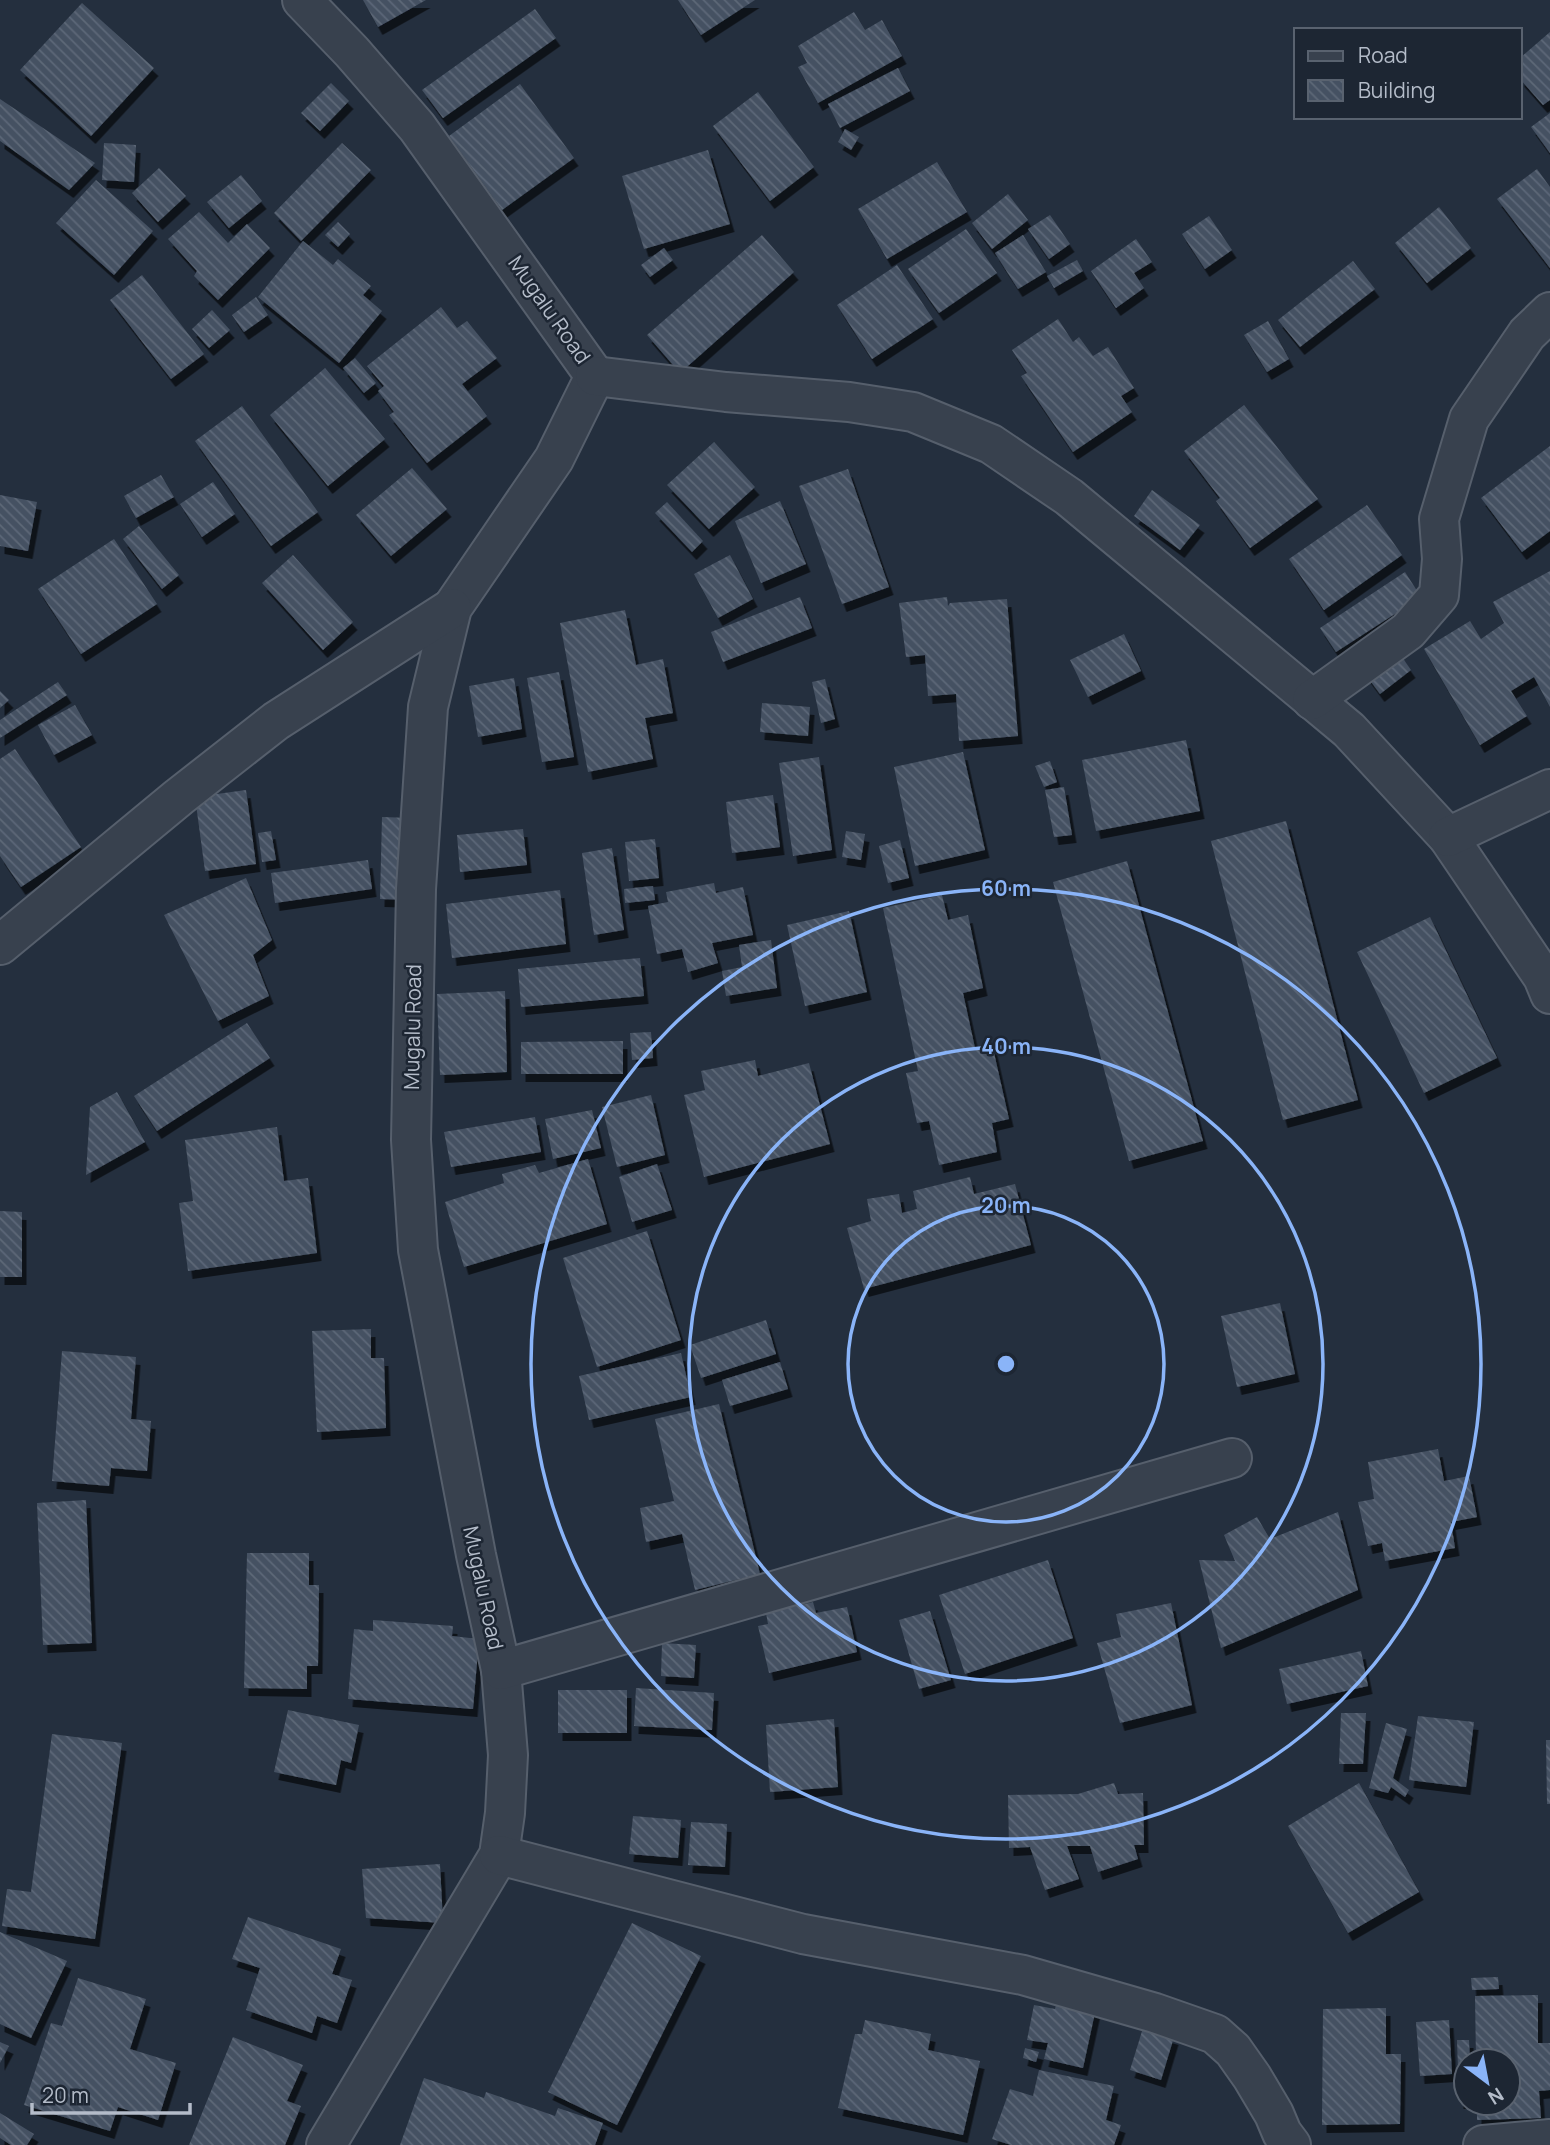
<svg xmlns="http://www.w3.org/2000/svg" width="1550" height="2145" viewBox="0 0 1550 2145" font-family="Manrope,sans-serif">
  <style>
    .building { fill: url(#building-back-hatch); filter: url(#shadow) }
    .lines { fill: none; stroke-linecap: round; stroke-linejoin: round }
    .minor-casing { stroke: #565f6c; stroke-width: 42 }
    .minor { stroke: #38414e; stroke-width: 38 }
    .ring { fill: none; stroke: #8ab4f8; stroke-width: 3.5 }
    .labels { text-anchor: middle; stroke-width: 5; stroke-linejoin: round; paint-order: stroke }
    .street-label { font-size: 21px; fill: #b4bcc9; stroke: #1d2633 }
    .centre { fill: #8ab4f8; stroke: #1d2633; stroke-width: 3.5 }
    .ring-label { font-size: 21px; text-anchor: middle; font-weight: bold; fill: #8ab4f8; stroke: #1d2633; stroke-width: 5; stroke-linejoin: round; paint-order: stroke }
  </style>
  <defs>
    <pattern id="building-back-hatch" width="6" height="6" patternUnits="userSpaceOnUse" patternTransform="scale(1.75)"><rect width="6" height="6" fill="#455162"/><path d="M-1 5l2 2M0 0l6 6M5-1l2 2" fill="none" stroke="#5d6877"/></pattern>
    <filter id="shadow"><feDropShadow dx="4.5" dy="8" stdDeviation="0" flood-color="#0009"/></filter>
  </defs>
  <rect width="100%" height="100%" fill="#242f3e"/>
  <!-- building -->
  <g class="building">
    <path d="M363,0H426L378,27Z"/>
    <path d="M678,0H755L701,35Z"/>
    <path d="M82,3L154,68L91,136L20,70Z"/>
    <path d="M535,9L556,38L443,118L422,90Z"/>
    <path d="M854,12L865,30L882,20L902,56L818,103L798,67L807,63L798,46Z"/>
    <path d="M1550,32V100L1543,105L1520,79V58Z"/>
    <path d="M898,68L910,91L840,128L828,104Z"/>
    <path d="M331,83L349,101L320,131L301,113Z"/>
    <path d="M520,84L574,158L502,210L449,136Z"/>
    <path d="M758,92L814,167L770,201L713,126Z"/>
    <path d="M0,99L95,163L69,190L0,141Z"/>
    <path d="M1550,113V153L1531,127Z"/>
    <path d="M845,129L859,137L851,150L838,142Z"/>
    <path d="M104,143L136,145L134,182L102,180Z"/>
    <path d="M342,143L371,170L301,241L274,213Z"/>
    <path d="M708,150L730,224L644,249L622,176Z"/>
    <path d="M937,162L967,212L887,259L858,209Z"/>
    <path d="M159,168L186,196L158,222L132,193Z"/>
    <path d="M1537,169L1550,187V268L1497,199Z"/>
    <path d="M241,175L262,201L229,228L207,202Z"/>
    <path d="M96,180L153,231L114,275L56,223Z"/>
    <path d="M1008,194L1028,220L992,249L972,223Z"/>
    <path d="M1439,207L1471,248L1427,283L1395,243Z"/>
    <path d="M199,212L228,243L247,224L270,248L218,300L194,276L197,271L168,239Z"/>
    <path d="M1050,215L1070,244L1049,259L1028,229Z"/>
    <path d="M1209,216L1232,250L1205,269L1182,234Z"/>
    <path d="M338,222L350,234L338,247L325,235Z"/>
    <path d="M966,229L997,273L939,313L908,269Z"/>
    <path d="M762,235L794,272L680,373L647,335Z"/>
    <path d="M1023,235L1046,272L1018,289L995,253Z"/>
    <path d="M1136,239L1152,262L1134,273L1144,288L1116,308L1091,271Z"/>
    <path d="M303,241L333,265L338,259L371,286L363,295L382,311L339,363L258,297Z"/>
    <path d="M664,248L673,260L650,277L641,265Z"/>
    <path d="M1077,260L1083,271L1054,288L1047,276Z"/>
    <path d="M1353,261L1375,289L1300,347L1278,320Z"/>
    <path d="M897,265L933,319L872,359L837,305Z"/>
    <path d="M142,275L204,354L171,379L110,300Z"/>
    <path d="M256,297L268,315L244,332L232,315Z"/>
    <path d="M441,307L457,328L467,321L497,358L462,384L487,416L427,463L389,415L394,412L378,391L384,386L367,366Z"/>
    <path d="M212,310L230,330L209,348L192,329Z"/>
    <path d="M1058,319L1073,342L1079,337L1093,356L1108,347L1134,388L1121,396L1132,412L1073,452L1021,376L1027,373L1012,350Z"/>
    <path d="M1268,321L1289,359L1267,372L1244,335Z"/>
    <path d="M355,358L376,383L364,393L343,368Z"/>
    <path d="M325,368L385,439L328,486L270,415Z"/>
    <path d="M1244,405L1318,499L1250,548L1216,501L1220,498L1184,451Z"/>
    <path d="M242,406L318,512L271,546L195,441Z"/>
    <path d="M714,442L755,487L709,529L667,485Z"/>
    <path d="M1550,446V531L1522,552L1481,498Z"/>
    <path d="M412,468L447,509L391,556L356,515Z"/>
    <path d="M848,469L889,587L842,604L799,486Z"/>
    <path d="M161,475L174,497L136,518L124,496Z"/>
    <path d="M213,482L235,514L202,537L180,504Z"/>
    <path d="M1152,490L1200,525L1180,550L1134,516Z"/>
    <path d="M0,495L37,502L28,551L0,546Z"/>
    <path d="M780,501L806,564L761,583L735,521Z"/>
    <path d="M667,502L703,541L692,552L655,513Z"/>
    <path d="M1367,505L1402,555L1324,610L1289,559Z"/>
    <path d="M139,526L179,575L162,589L123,539Z"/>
    <path d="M114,539L157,604L81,654L38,589Z"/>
    <path d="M293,555L353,622L323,650L262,583Z"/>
    <path d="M730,555L753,599L718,618L694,574Z"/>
    <path d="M1550,571V707L1534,677L1511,691L1527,716L1480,745L1424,649L1470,621L1481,639L1504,623L1493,602Z"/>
    <path d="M1405,572L1421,597L1336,652L1320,628Z"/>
    <path d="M800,597L812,628L723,662L711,632Z"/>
    <path d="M947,597L948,606L950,603L1007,599L1018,736L959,741L956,694L928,696L925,655L906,657L899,603Z"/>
    <path d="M625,610L636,665L663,659L673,713L645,718L653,759L588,772L560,623Z"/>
    <path d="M1124,634L1141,671L1088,697L1070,660Z"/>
    <path d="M1395,647L1411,670L1380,694L1363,671Z"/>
    <path d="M559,672L574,757L542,762L527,678Z"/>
    <path d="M514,678L522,729L478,737L469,686Z"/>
    <path d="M825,679L835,719L821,723L812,682Z"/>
    <path d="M58,682L67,695L0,738V720Z"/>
    <path d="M0,691L9,700L0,708Z"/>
    <path d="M762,703L810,707L808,736L760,732Z"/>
    <path d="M75,705L92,735L54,755L38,725Z"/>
    <path d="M1186,740L1200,811L1096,831L1082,760Z"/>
    <path d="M15,749L81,847L21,887L0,856V759Z"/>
    <path d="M963,752L985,850L915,866L894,767Z"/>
    <path d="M819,757L832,850L793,856L779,763Z"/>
    <path d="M1050,761L1057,782L1044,787L1035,766Z"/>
    <path d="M1064,787L1072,835L1054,837L1045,790Z"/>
    <path d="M246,790L256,864L205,871L195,797Z"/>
    <path d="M773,795L780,847L732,853L726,802Z"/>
    <path d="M382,817L412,818L409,900L380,899Z"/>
    <path d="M1286,821L1358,1100L1283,1120L1211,841Z"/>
    <path d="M523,829L527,865L460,872L457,835Z"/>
    <path d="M271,831L276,860L262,862L258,833Z"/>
    <path d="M846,831L865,834L861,860L842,857Z"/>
    <path d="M655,839L659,878L629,881L625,842Z"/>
    <path d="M900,840L909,878L888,883L879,846Z"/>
    <path d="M612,848L624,930L594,935L582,853Z"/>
    <path d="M368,860L372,889L275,903L271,873Z"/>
    <path d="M1127,861L1203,1141L1129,1161L1053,882Z"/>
    <path d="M246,878L272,940L253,955L269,996L218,1021L164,915Z"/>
    <path d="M714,883L716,893L743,887L753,935L712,943L718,963L688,972L682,949L657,954L648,906L668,902L666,892Z"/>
    <path d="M653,886L655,900L625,903L624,889Z"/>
    <path d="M560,890L566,944L452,958L446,904Z"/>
    <path d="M942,895L948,920L968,915L983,988L963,993L975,1048L992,1044L1009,1119L992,1123L997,1152L939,1165L929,1121L917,1123L906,1073L918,1071L883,908Z"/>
    <path d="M849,911L867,992L805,1006L787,925Z"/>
    <path d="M1430,917L1497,1058L1424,1093L1357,952Z"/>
    <path d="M771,940L777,988L726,996L722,971L742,967L739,945Z"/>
    <path d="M640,958L644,996L521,1007L518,969Z"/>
    <path d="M505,991L507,1072L440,1075L437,994Z"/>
    <path d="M247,1023L270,1058L157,1131L134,1096Z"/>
    <path d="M651,1032L653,1058L632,1060L630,1033Z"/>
    <path d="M623,1041V1074H521V1042Z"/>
    <path d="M755,1060L758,1076L809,1063L830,1144L704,1177L684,1095L705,1090L701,1071Z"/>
    <path d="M117,1092L145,1142L86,1175L90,1107Z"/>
    <path d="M651,1095L665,1155L617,1167L602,1107Z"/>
    <path d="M592,1110L601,1148L553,1159L545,1119Z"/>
    <path d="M535,1117L541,1152L451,1167L444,1132Z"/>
    <path d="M277,1127L284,1181L308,1178L317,1253L188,1271L179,1203L193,1201L185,1140Z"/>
    <path d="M588,1159L607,1224L464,1267L445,1202L504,1183L502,1174L535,1165L539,1173Z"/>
    <path d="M657,1164L672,1210L632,1222L619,1177Z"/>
    <path d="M970,1177L974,1194L1015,1184L1031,1245L864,1289L847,1228L871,1221L867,1199L899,1194L902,1213L917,1209L913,1191Z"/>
    <path d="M0,1211L22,1212V1277H0Z"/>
    <path d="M647,1231L681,1340L597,1367L563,1258Z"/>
    <path d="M1280,1303L1295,1374L1237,1387L1221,1316Z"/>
    <path d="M766,1320L776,1354L701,1378L690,1345Z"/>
    <path d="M371,1329V1358H384L386,1428L317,1432L312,1331Z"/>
    <path d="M62,1351L136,1357L131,1419L151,1421L147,1471L111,1468L109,1486L52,1481Z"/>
    <path d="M681,1353L691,1397L589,1420L579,1376Z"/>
    <path d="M780,1362L788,1389L730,1406L722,1380Z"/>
    <path d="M719,1404L760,1574L695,1590L682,1534L646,1542L640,1508L674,1501L655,1419Z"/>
    <path d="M1438,1449L1444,1481L1469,1476L1477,1517L1451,1522L1455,1548L1385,1561L1382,1543L1368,1546L1358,1502L1374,1499L1368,1462Z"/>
    <path d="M86,1500L92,1643L43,1645L37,1503Z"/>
    <path d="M1338,1512L1358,1590L1221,1648L1199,1560L1235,1561L1224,1535L1257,1517L1270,1539Z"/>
    <path d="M247,1553H309V1585H319L318,1666H307V1689L244,1688Z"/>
    <path d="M1048,1560L1073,1638L965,1674L939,1595Z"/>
    <path d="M813,1602L816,1613L847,1607L857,1652L769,1673L758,1626L768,1624L766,1613Z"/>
    <path d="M1171,1603L1192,1705L1120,1723L1097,1643L1121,1637L1116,1614Z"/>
    <path d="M930,1611L951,1680L919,1689L899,1620Z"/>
    <path d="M373,1620L453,1626L452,1636L479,1639L473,1709L348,1699L354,1629L373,1631Z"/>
    <path d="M662,1643L696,1645L694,1678L661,1676Z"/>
    <path d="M1361,1651L1368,1686L1287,1704L1279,1669Z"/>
    <path d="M636,1688L714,1693L712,1730L634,1726Z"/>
    <rect x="558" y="1690" width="69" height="43"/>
    <path d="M288,1710L359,1725L351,1763L341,1760L336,1785L274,1772Z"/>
    <path d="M1341,1713H1366L1363,1764H1339Z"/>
    <path d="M1418,1716L1474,1722L1466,1787L1409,1780Z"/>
    <path d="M834,1719L838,1787L770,1792L766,1725Z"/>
    <path d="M1386,1723L1407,1729L1393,1778L1409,1790L1405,1797L1391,1787L1388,1793L1369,1788Z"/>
    <path d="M52,1734L122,1743L95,1939L2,1926L7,1889L31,1892Z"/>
    <path d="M1546,1740H1550V1804H1547Z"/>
    <path d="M1114,1783L1118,1794L1143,1793L1144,1845H1134L1138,1859L1098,1872L1090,1846H1067L1079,1879L1045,1890L1030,1847L1009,1848L1008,1795L1078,1794Z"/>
    <path d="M1359,1783L1419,1892L1348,1933L1288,1826Z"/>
    <path d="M633,1816L681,1820L678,1858L629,1854Z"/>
    <path d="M691,1822L727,1824L725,1867L688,1865Z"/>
    <path d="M440,1864L443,1923L366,1918L362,1869Z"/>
    <path d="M248,1917L341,1949L332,1974L352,1980L337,2023L317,2016L312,2033L246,2010L260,1968L232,1959Z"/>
    <path d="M632,1923L701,1956L617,2125L548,2092Z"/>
    <path d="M0,1932L67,1961L31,2038L0,2024Z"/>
    <path d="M1498,1977L1499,1989L1472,1990L1471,1978Z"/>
    <path d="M78,1978L146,1999L130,2049L176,2063L158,2120L118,2107L110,2131L24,2105L51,2023L62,2026Z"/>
    <path d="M1538,1995V2043H1550V2090L1539,2091L1541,2118L1477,2120V2103H1508V2061H1476L1475,1996Z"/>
    <path d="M1057,2000L1096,2008L1083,2068L1044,2059L1048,2043L1027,2040L1034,2005L1055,2009Z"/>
    <path d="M1386,2008V2054H1401L1400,2124L1322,2125L1323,2009Z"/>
    <path d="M865,2020L931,2034L928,2050L980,2061L963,2135L838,2108L855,2034H862Z"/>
    <path d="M1449,2020L1452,2074L1420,2076L1416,2022Z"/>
    <path d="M1143,2028L1174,2037L1161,2080L1130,2070Z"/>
    <path d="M233,2037L303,2065L287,2101L301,2106L285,2145H189Z"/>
    <path d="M1457,2040H1469L1470,2061H1466V2101H1459Z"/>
    <path d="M0,2042L9,2046L0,2063Z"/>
    <path d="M1025,2048L1039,2052L1036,2062L1023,2058Z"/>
    <path d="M1039,2070L1114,2086L1106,2120L1121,2125L1114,2145H1011L992,2139L1010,2089L1033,2096Z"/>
    <path d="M424,2078L484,2098L486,2092L555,2116L558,2108L603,2123L595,2145H400Z"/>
    <path d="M0,2113L34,2134L27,2145H11L0,2138Z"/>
  </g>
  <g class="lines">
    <!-- minor casing -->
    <g class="minor-casing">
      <g id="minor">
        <path d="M302,0L352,52L417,127L595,376L554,459L452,608L428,707L416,889L411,1140L418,1250L476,1555L501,1670L508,1755L505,1813L499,1855L326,2145"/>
        <path d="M595,376L726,392L849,402L913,412L991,444L1069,497L1349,730L1448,837L1543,977L1550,994"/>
        <path d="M1312,700L1408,631L1439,595L1442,559L1439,519L1469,419L1527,334L1550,312"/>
        <path d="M1448,837L1550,789"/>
        <path d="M0,945L179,797L276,721L452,608"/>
        <path d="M501,1670L1232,1458"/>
        <path d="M499,1855L803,1934L1023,1975L1155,2013L1215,2034L1233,2050L1252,2077L1274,2114L1282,2133L1291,2145"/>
        <path d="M1483,2145L1550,2139"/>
      </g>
    </g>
    <!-- minor -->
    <use href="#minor" class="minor"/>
  </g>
  <!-- distance rings -->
  <g class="ring">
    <circle cx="1006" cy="1364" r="158"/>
    <circle cx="1006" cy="1364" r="317"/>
    <circle cx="1006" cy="1364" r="475"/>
  </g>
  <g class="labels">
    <!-- street labels -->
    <g class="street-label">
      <text transform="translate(549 310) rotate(55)" y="7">Mugalu Road</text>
      <text transform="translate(413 1027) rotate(-89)" y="7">Mugalu Road</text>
      <text transform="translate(483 1588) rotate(78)" y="7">Mugalu Road</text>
    </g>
  </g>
  <circle cx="1006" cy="1364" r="10" class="centre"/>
  <g class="ring-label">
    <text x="1006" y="896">60 m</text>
    <text x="1006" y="1054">40 m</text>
    <text x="1006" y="1213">20 m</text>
  </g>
  <!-- legend -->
  <rect x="1294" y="28" width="228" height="91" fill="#1d2633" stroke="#59626f" stroke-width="2"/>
  <rect x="1308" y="51" width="35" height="10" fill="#38414e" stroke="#59626f" stroke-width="2"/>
  <text x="1358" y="63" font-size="21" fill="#b4bcc9">Road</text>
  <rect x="1308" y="80" width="35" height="21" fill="url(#building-back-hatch)" stroke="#59626f" stroke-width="2"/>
  <text x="1358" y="98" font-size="21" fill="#b4bcc9">Building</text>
  <!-- north arrow -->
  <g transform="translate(1487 2082) rotate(148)"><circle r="33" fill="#1d2633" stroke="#59626f" stroke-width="2"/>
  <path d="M0-5L12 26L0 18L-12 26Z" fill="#8ab4f8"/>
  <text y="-10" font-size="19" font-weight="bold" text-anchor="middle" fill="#b4bcc9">N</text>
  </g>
  <!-- scale -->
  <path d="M32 2103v10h158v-10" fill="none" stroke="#b4bcc9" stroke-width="3.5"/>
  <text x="42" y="2103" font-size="21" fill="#b4bcc9" stroke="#1d2633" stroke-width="5" paint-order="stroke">20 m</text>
</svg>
